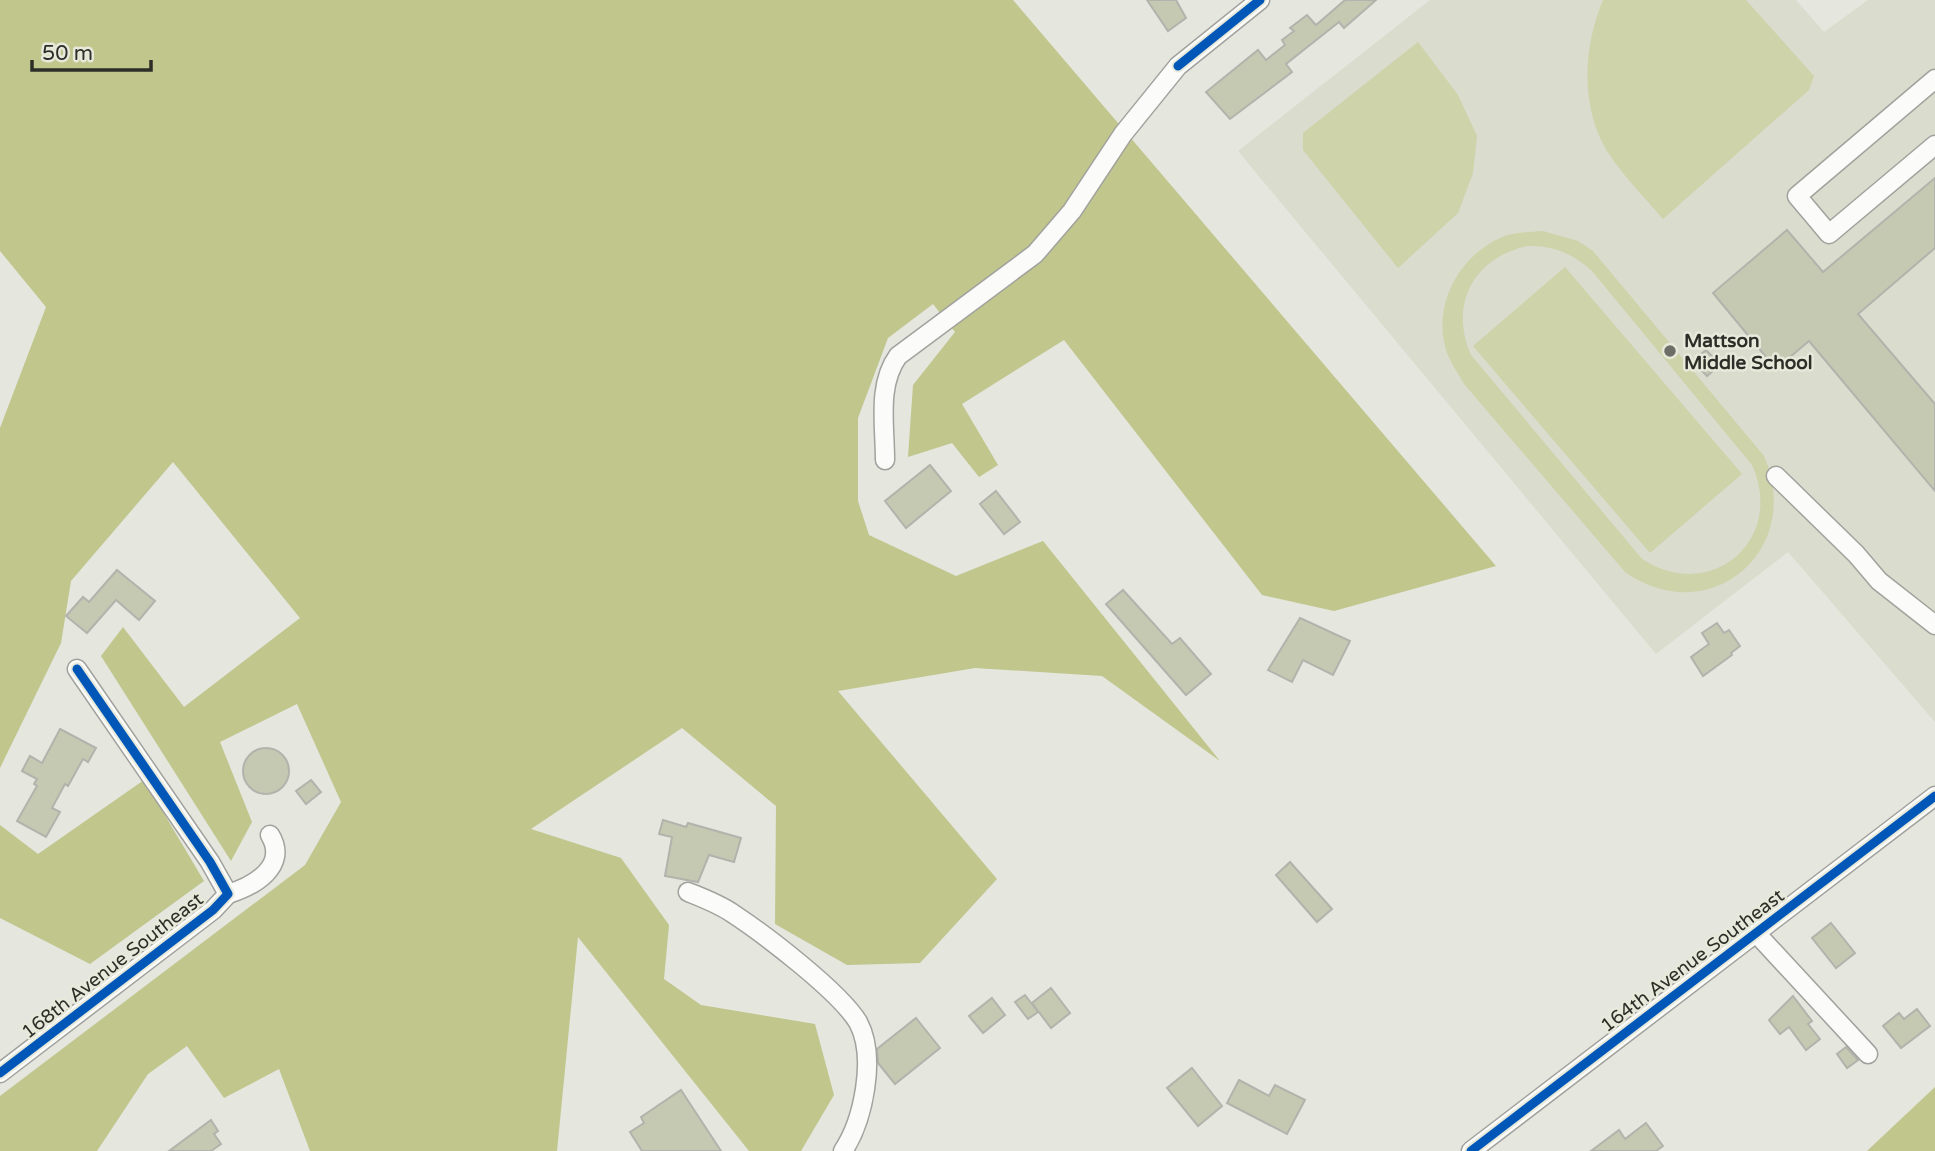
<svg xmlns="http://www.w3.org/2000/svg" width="1935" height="1151" viewBox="0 0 1935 1151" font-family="'Varela Round',sans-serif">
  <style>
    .built { fill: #dadccd }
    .green { fill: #ced3aa; fill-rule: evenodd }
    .forest { fill: #c0c68c }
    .building { fill: #c6c9b2; stroke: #b2b3ac; stroke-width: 2 }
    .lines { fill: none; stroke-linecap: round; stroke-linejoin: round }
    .minor-casing { stroke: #a1a29d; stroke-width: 21 }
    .minor { stroke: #fbfbfa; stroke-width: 18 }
    .cycleway-casing { stroke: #e7e9db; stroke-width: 13 }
    .cycleway { stroke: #0057b8; stroke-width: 9 }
    .poi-dot { fill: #6d6e68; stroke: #e7e9db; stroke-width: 2.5 }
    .labels { text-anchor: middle; stroke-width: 5; stroke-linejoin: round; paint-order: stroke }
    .poi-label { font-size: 19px; font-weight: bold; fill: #2d2e28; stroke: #e7e9db; text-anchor: start }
    .street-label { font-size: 19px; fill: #2d2e28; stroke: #e7e9db }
  </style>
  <rect width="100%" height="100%" fill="#e5e6de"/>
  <!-- built -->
  <path class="built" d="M1430,0H1796L1824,32L1868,0H1935V722L1788,552L1656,654L1238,151Z"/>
  <!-- green -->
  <g class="green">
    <path d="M1603,0H1746L1814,76L1809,90L1663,219C1643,195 1609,162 1598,133C1581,90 1586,41 1603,0Z"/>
    <path d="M1418,42L1458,95L1477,136L1473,173L1458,213L1398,268L1303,150V133Z"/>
    <path d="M1543,231L1578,241L1593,251L1764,456C1805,551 1709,631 1625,572L1464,384C1458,373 1450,362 1446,350C1432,303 1461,253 1505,236C1517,232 1531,232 1543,231ZM1527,246C1553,245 1572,253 1592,271L1752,465C1786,540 1711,604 1642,559L1471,355C1449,305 1473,258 1527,246Z"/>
    <path d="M1565,267L1742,474L1650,553L1473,346Z"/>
  </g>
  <!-- forest -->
  <g class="forest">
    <path d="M0,0H1013L1496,566L1334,611L1262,595L1064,340L962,404L998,465L979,477L952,443L908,457L913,385L955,332L933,304L888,338L858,418V501L869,535L956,576L1043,541L1220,761L1102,676L975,668L838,691L997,879L920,963L847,965L775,924L776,806L682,728L531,829L621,858L669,925L664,979L701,1005L815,1024L834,1095L801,1151H749L578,937L557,1151H310L279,1069L224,1098L187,1046L148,1074L97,1151H0V1096L305,865L341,802L297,704L220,742L252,822L231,861L101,656L123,627L184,707L300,618L173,462L71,581L61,643L0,768V428L46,307L0,251Z"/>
    <path d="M144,780L204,881L90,964L0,918V825L38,854Z"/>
    <path d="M1935,1087V1151H1867Z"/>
  </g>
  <!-- building -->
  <g class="building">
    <path d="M1147,0H1176L1186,18L1168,31Z"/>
    <path d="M1345,0H1376L1344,28L1339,22L1286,64L1292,72L1230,119L1206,92L1258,50L1266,60L1285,45L1282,40L1294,31L1290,28L1307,15L1316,25Z"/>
    <path d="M1935,178V248L1858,314L1935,404V491L1809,341L1776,369L1713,293L1787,230L1823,272Z"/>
    <path d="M1706,350L1720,365L1707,376L1693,361Z"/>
    <path d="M930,465L951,491L906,528L885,501Z"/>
    <path d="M996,491L1020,522L1004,534L980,504Z"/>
    <path d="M117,570L155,601L139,620L116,600L87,633L66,616L83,597L89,602Z"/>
    <path d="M1123,590L1172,644L1180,638L1211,674L1186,695L1106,604Z"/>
    <path d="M1300,618L1350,641L1333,675L1303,660L1292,682L1268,670Z"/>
    <path d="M1717,623L1724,633L1729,630L1740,646L1731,653L1732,655L1703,676L1691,657L1709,644L1702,633Z"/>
    <path d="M60,729L96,748L88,762L83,759L68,786L65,784L52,808L60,812L46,837L17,821L37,786L34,784L37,779L22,771L30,756L42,763Z"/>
    <circle cx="266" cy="771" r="23"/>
    <path d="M311,780L321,792L306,804L296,791Z"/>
    <path d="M663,820L686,827L688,823L741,838L734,862L709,855L698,882L665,876L672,837L659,834Z"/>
    <path d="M1290,862L1332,909L1317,922L1276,875Z"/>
    <path d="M1831,923L1855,953L1836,968L1812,938Z"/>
    <path d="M1051,988L1070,1013L1051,1028L1032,1003Z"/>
    <path d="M1025,995L1038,1012L1028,1019L1015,1002Z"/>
    <path d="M1793,996L1812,1021L1808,1024L1820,1039L1806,1050L1789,1027L1780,1034L1769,1020Z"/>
    <path d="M992,998L1005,1015L983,1033L969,1016Z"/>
    <path d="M1917,1009L1930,1026L1901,1048L1883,1026L1899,1013L1904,1019Z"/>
    <path d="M916,1018L940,1048L895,1084L878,1063L877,1049Z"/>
    <path d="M1846,1047L1858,1060L1847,1068L1837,1054Z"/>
    <path d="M1192,1068L1222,1106L1198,1126L1167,1088Z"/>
    <path d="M1239,1080L1269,1096L1275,1085L1305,1100L1287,1134L1227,1103Z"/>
    <path d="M681,1090L721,1151H642L630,1132L644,1123L641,1117Z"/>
    <path d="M211,1120L218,1131L214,1134L221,1144L211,1151H169Z"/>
    <path d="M1646,1123L1663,1146L1656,1151H1591L1619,1130L1625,1139Z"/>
  </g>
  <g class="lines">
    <!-- minor casing -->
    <g class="minor-casing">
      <g id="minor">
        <path d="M1935,79L1797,196L1829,234L1935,145"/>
        <path d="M885,460C885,425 877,385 898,356L1035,254L1072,211L1123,134L1178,66L1260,0"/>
        <path d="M1776,476L1856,554L1879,581L1935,625"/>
        <path d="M688,892C703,898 719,904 732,913C764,934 839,991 858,1022C877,1057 863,1121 843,1151"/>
        <path d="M228,894C254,886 289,866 270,835"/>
        <path d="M1756,933L1868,1054"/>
        <path d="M0,1073L213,910L228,894L210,862L77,669"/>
        <path d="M1471,1151L1935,796"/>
      </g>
    </g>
    <!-- minor -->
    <use href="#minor" class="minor"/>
    <!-- cycleway casing -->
    <g class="cycleway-casing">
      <g id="cycleway">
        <path d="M1178,66L1260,0"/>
        <path d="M0,1073L213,910L228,894L210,862L77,669"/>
        <path d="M1471,1151L1935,796"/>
      </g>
    </g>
    <!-- cycleway -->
    <use href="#cycleway" class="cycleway"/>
  </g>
  <!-- markers -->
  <circle class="poi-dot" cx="1670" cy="351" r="7"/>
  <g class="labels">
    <!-- poi labels -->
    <g class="poi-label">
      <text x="1684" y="347">Mattson<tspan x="1684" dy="22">Middle School</tspan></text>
    </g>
    <!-- street labels -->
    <g class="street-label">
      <text transform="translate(1692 960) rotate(-37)" y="7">164th Avenue Southeast</text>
      <text transform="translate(112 965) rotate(-38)" y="7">168th Avenue Southeast</text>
    </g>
  </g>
  <!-- scale -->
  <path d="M32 60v10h119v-10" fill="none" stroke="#2d2e28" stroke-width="3.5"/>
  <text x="42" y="60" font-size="21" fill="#2d2e28" stroke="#e7e9db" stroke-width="5" paint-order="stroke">50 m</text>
</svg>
